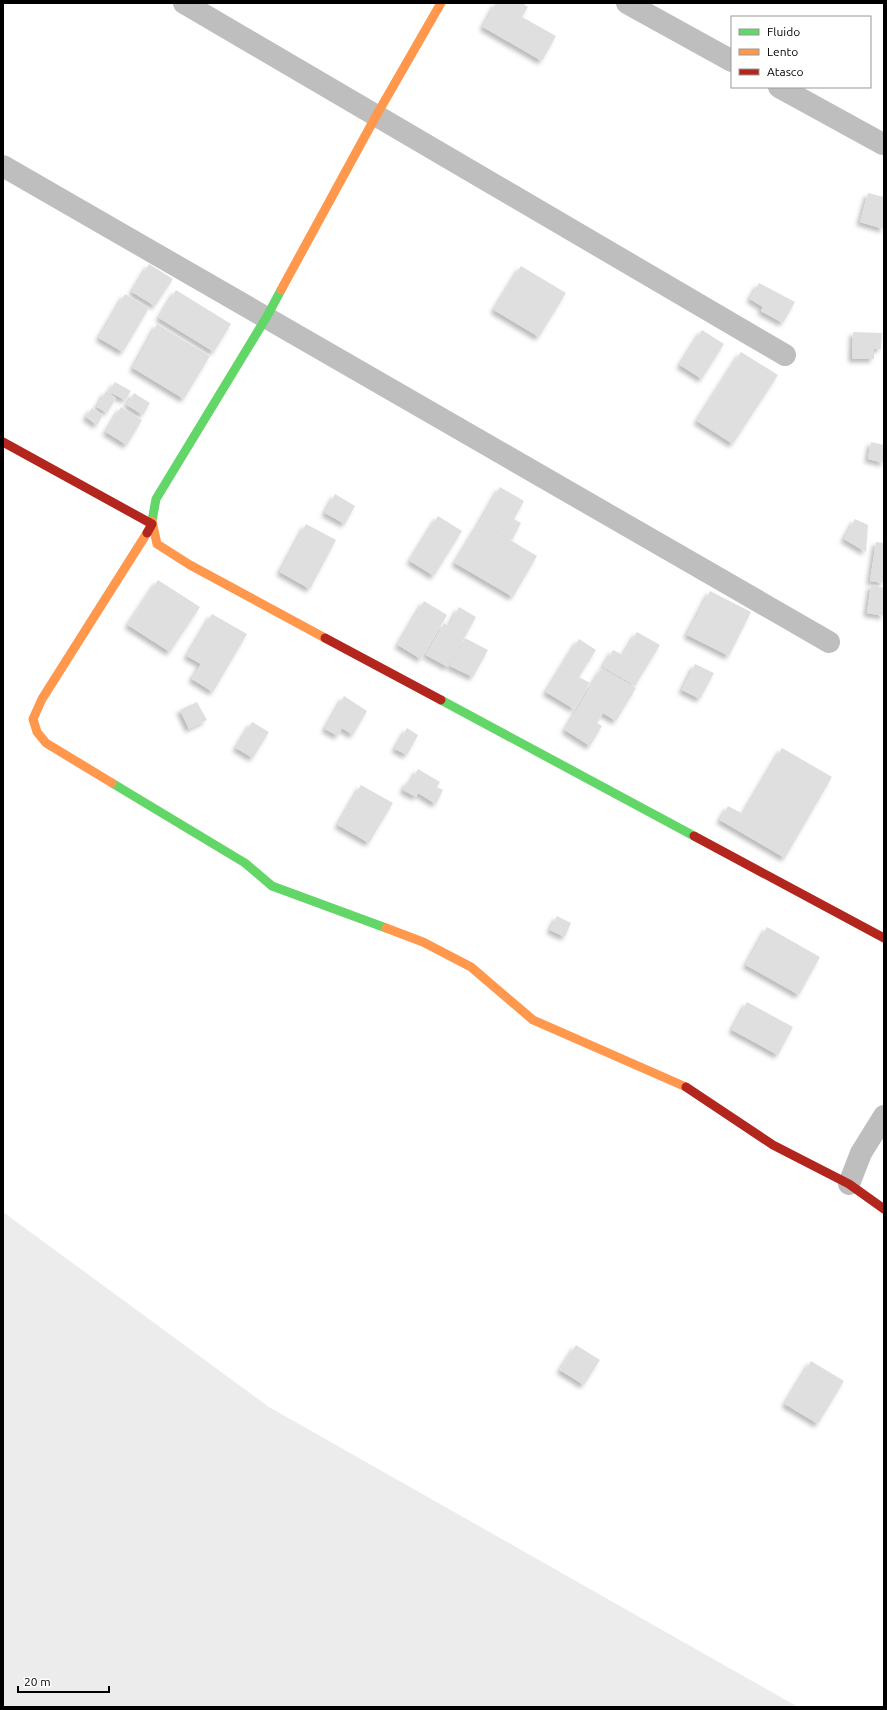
<svg xmlns="http://www.w3.org/2000/svg" width="887" height="1710" viewBox="0 0 887 1710" font-family="Ubuntu,sans-serif">
  <style>
    .green { fill: #ececec }
    .building { fill: #dfdfdf; filter: url(#shadow) }
    .lines { fill: none; stroke-linecap: round; stroke-linejoin: round }
    .street { stroke: #bebebe; stroke-width: 22 }
    .fast { stroke: #63d668; stroke-width: 9 }
    .slow { stroke: #ff974d; stroke-width: 9 }
    .jam { stroke: #b3261e; stroke-width: 9 }
  </style>
  <defs>
    <filter id="shadow"><feDropShadow dx="-3.5" dy="3.5" stdDeviation="2" flood-color="#0004"/></filter>
  </defs>
  <rect width="100%" height="100%" fill="#fff"/>
  <!-- green -->
  <path class="green" d="M3,1212L269,1407L798,1707H3Z"/>
  <!-- building -->
  <g class="building">
    <path d="M496,3H522L528,7L522,17L556,36L542,61L483,27Z"/>
    <path d="M868,193L884,197V229L860,222Z"/>
    <path d="M149,264L173,279L155,306L132,292Z"/>
    <path d="M521,266L566,293L539,337L494,310Z"/>
    <path d="M759,283L795,302L783,323L761,311L763,307L750,299Z"/>
    <path d="M176,290L231,324L214,352L159,318Z"/>
    <path d="M125,294L149,308L123,352L99,338Z"/>
    <path d="M157,324L210,356L184,399L133,368Z"/>
    <path d="M702,330L724,344L702,379L680,365Z"/>
    <path d="M853,332L882,333L881,349H874V359H852Z"/>
    <path d="M741,352L778,375L733,444L697,421Z"/>
    <path d="M115,382L131,391L125,400L109,392Z"/>
    <path d="M106,391L116,398L107,413L97,407Z"/>
    <path d="M134,393L150,403L143,415L127,405Z"/>
    <path d="M121,407L142,420L127,445L106,432Z"/>
    <path d="M92,408L103,415L97,425L86,417Z"/>
    <path d="M871,442L884,445V463L868,459Z"/>
    <path d="M500,487L524,501L514,519L521,523L512,540L480,522Z"/>
    <path d="M335,494L355,506L345,524L325,513Z"/>
    <path d="M438,516L462,531L434,576L410,561Z"/>
    <path d="M855,519L868,525L866,552L844,539Z"/>
    <path d="M480,522L537,556L513,597L455,563Z"/>
    <path d="M306,524L336,540L310,589L280,572Z"/>
    <path d="M876,542L884,543V583L870,581Z"/>
    <path d="M158,580L200,607L170,652L128,625Z"/>
    <path d="M871,585L884,588V616L867,613Z"/>
    <path d="M710,591L751,612L729,656L687,635Z"/>
    <path d="M424,601L447,615L421,659L398,645Z"/>
    <path d="M459,607L476,617L448,667L426,655L444,623L449,626Z"/>
    <path d="M212,614L247,634L213,692L192,679L201,664L187,656Z"/>
    <path d="M637,632L660,645L635,686L603,667L613,650L623,655Z"/>
    <path d="M465,638L488,650L473,677L450,666Z"/>
    <path d="M579,639L596,650L579,677L590,683L574,709L546,692Z"/>
    <path d="M695,664L714,673L700,699L682,690Z"/>
    <path d="M602,668L636,688L616,721L603,713L597,723L602,726L590,746L565,730Z"/>
    <path d="M344,696L367,711L353,735L342,728L338,736L325,729Z"/>
    <path d="M197,702L207,720L189,729L180,710Z"/>
    <path d="M252,722L269,732L253,758L236,748Z"/>
    <path d="M407,728L418,735L407,755L395,749Z"/>
    <path d="M782,748L832,777L785,858L720,820L728,806L743,814Z"/>
    <path d="M418,769L440,782L437,787L443,790L436,804L418,793L416,797L403,790L408,781L410,783Z"/>
    <path d="M361,785L393,803L369,843L338,825Z"/>
    <path d="M557,916L571,923L565,937L550,930Z"/>
    <path d="M767,927L820,957L799,995L746,965Z"/>
    <path d="M747,1002L793,1027L778,1055L732,1030Z"/>
    <path d="M576,1345L600,1360L584,1385L560,1370Z"/>
    <path d="M811,1361L844,1381L818,1424L785,1404Z"/>
  </g>
  <g class="lines">
    <!-- street -->
    <g class="street">
      <path d="M184,3L785,355"/>
      <path d="M627,3L732,61"/>
      <path d="M779,87L883,144"/>
      <path d="M3,166L829,642"/>
      <path d="M849,1184L861,1153L884,1116"/>
    </g>
    <!-- fast -->
    <g class="fast">
      <path d="M152,521L156,499L266,318L281,290"/>
      <path d="M441,700L694,836"/>
      <path d="M112,783L245,863L272,886L386,928"/>
    </g>
    <!-- slow -->
    <g class="slow">
      <path d="M281,290L376,116L441,3"/>
      <path d="M152,521L157,544L190,565L325,638"/>
      <path d="M112,783L46,743L37,732L33,719L42,699L147,533"/>
      <path d="M386,928L423,942L471,967L533,1020L686,1087"/>
    </g>
    <!-- jam -->
    <g class="jam">
      <path d="M3,442L152,524L147,533"/>
      <path d="M325,638L441,700"/>
      <path d="M694,836L884,938"/>
      <path d="M686,1087L773,1145L849,1184L884,1209"/>
    </g>
  </g>
  <!-- border -->
  <rect width="887" height="1710" fill="none" stroke="#000000" stroke-width="8"/>
  <!-- legend -->
  <rect x="731" y="16" width="140" height="72" fill="#ffffff" stroke="#999999"/>
  <rect x="739" y="29" width="20" height="6" fill="#63d668" stroke="#999999"/>
  <text x="767" y="36" font-size="12" fill="#000000">Fluido</text>
  <rect x="739" y="49" width="20" height="6" fill="#ff974d" stroke="#999999"/>
  <text x="767" y="56" font-size="12" fill="#000000">Lento</text>
  <rect x="739" y="69" width="20" height="6" fill="#b3261e" stroke="#999999"/>
  <text x="767" y="76" font-size="12" fill="#000000">Atasco</text>
  <!-- scale -->
  <path d="M18 1686v6h91v-6" fill="none" stroke="#000000" stroke-width="2"/>
  <text x="24" y="1686" font-size="12" fill="#000000" stroke="#ffffff" stroke-width="3" paint-order="stroke">20 m</text>
</svg>
